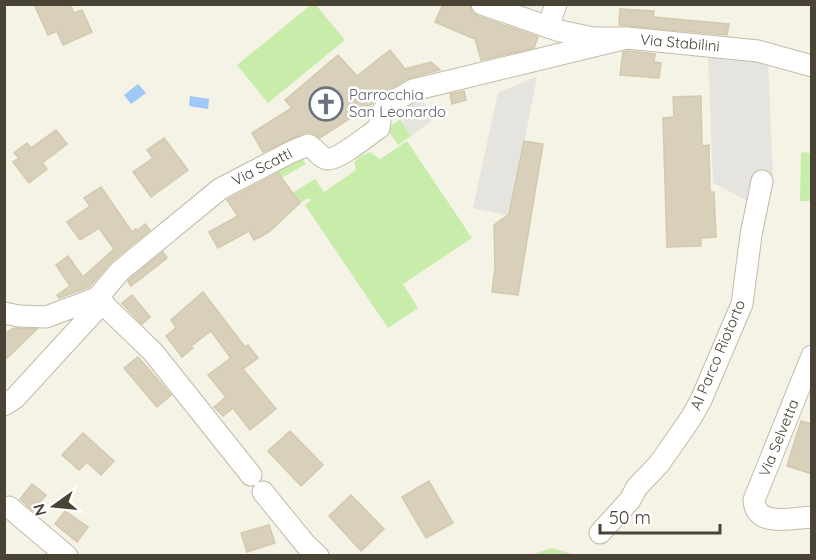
<svg xmlns="http://www.w3.org/2000/svg" width="816" height="560" viewBox="0 0 816 560" font-family="Quicksand,sans-serif">
  <style>
    .green { fill: #c8edab }
    .parking { fill: #e5e4df }
    .water { fill: #9dc8f8 }
    .building { fill: #d8d0bb; stroke: #d3c9ad; stroke-width: 1.5 }
    .lines { fill: none; stroke-linecap: round; stroke-linejoin: round }
    .minor-casing { stroke: #c1bba8; stroke-width: 23 }
    .minor { stroke: #fff; stroke-width: 21 }
    .labels { text-anchor: middle; stroke-width: 5; stroke-linejoin: round; paint-order: stroke }
    .street-label { font-size: 15px; fill: #494335; stroke: #fff }
    .worship-label { font-size: 15px; fill: #5b616d; stroke: #fff; text-anchor: start }
  </style>
  <rect width="100%" height="100%" fill="#f5f2e6"/>
  <!-- green -->
  <g class="green">
    <path d="M312,4L316,5L345,40L268,103L237,65Z"/>
    <path d="M400,119L411,136L398,145L387,129Z"/>
    <path d="M407,141L472,238L403,284L418,308L388,328L305,205L315,197L310,200L308,198L300,203L292,193L315,179L324,192L356,170L354,163L359,157L370,152L380,159Z"/>
    <path d="M801,152L811,153V201H800Z"/>
    <path d="M299,153L306,164L281,178L272,166Z"/>
    <path d="M552,548L576,555H530Z"/>
  </g>
  <!-- parking -->
  <g class="parking">
    <path d="M708,54L768,60L773,180L768,201L746,200L713,183Z"/>
    <path d="M537,76L510,216L473,208L498,93Z"/>
    <path d="M418,94L435,118L411,136L403,123V114L407,101Z"/>
  </g>
  <!-- water -->
  <g class="water">
    <path d="M138,84L146,93L131,104L124,95Z"/>
    <path d="M190,96L209,99L208,109L189,106Z"/>
  </g>
  <!-- building -->
  <g class="building">
    <path d="M34,4H70L74,13L82,10L92,32L63,45L57,31L48,35Z"/>
    <path d="M443,4H470L472,12L478,16L538,37L534,48L481,60L475,39L435,22Z"/>
    <path d="M620,9L654,11L653,17L729,24L727,35L619,25Z"/>
    <path d="M390,50L405,69L431,62L440,70L406,79L380,95L372,104L320,138L309,132L304,133L263,152L252,133L292,108L285,100L338,55L357,76Z"/>
    <path d="M628,51L655,54L654,62L661,63L659,78L620,75L623,52Z"/>
    <path d="M464,91L466,100L452,104L450,94Z"/>
    <path d="M701,96L702,146L709,145L710,192H714L716,237L701,238V246L667,247L663,118L674,117L673,97Z"/>
    <path d="M56,130L67,144L42,163L47,169L29,183L13,162L19,158L14,153L27,143L31,148Z"/>
    <path d="M164,138L188,170L151,197L133,172L153,158L147,150Z"/>
    <path d="M524,141L543,144L518,295L492,292L495,267L494,225L509,214Z"/>
    <path d="M278,173L300,203L269,232L260,237L254,240L249,231L218,248L209,232L238,216L227,200Z"/>
    <path d="M101,187L132,232L136,229L137,231L145,224L150,230L112,261L89,287L59,298L57,295L70,286L56,265L68,256L83,277L114,249L99,228L80,240L67,222L90,206L84,198Z"/>
    <path d="M163,252L167,258L131,286L128,282L129,280Z"/>
    <path d="M203,292L245,347L248,345L258,358L243,369L276,409L250,430L233,408L223,416L214,407L226,397L208,375L231,358L211,331L191,346L193,348L182,357L166,336L176,328L171,320Z"/>
    <path d="M132,295L150,317L142,324L122,303Z"/>
    <path d="M14,328L37,329L4,361V334Z"/>
    <path d="M138,357L171,395L157,407L124,368Z"/>
    <path d="M801,421L812,424V474L787,466Z"/>
    <path d="M290,431L323,465L301,486L268,451Z"/>
    <path d="M83,433L114,461L101,475L87,462L79,470L62,455Z"/>
    <path d="M429,481L453,523L426,538L402,497Z"/>
    <path d="M32,484L46,495L33,511L20,499Z"/>
    <path d="M351,495L384,529L361,551L329,516Z"/>
    <path d="M65,511L88,527L77,542L55,524Z"/>
    <path d="M269,525L275,543L247,552L241,533Z"/>
  </g>
  <g class="lines">
    <!-- minor casing -->
    <g class="minor-casing">
      <g id="minor">
        <path d="M482,4L560,31L593,38H627L758,51L812,66"/>
        <path d="M548,27L556,4"/>
        <path d="M97,298L153,352L251,475"/>
        <path d="M4,313L19,316L46,317L97,298L120,271L220,189L291,152L308,145C315,148 321,159 328,159C340,159 368,135 379,128L381,114L386,106L413,90L627,38"/>
        <path d="M812,356L754,500C756,528 791,518 812,517"/>
        <path d="M4,405L15,398L103,302"/>
        <path d="M263,492L306,545L318,556"/>
        <path d="M9,507L67,556"/>
        <path d="M600,533L630,500L637,487L659,464L691,418L701,400L742,304L751,235L762,181"/>
      </g>
    </g>
    <!-- minor -->
    <use href="#minor" class="minor"/>
  </g>
  <!-- icons -->
  <defs>
    <g id="church-ring" transform="scale(1.725)"><circle r="9.5" fill="#fff" stroke="#6b7280" stroke-width="1.5"/><path d="M-1.2-6h2.4v3.5h3.3v2.4h-3.3V6h-2.4V-.1h-3.3v-2.4h3.3Z" fill="#6b7280"/></g>
  </defs>
  <g fill-rule="evenodd">
    <use href="#church-ring" x="326" y="104"/>
  </g>
  <g class="labels">
    <!-- street labels -->
    <g class="street-label">
      <text transform="translate(680 43) rotate(5)" y="5">Via Stabilini</text>
      <text transform="translate(262 167) rotate(-27)" y="5">Via Scatti</text>
      <text transform="translate(718 355) rotate(-67)" y="5">Al Parco Riotorto</text>
      <text transform="translate(779 438) rotate(-68)" y="5">Via Selvetta</text>
    </g>
    <!-- worship labels -->
    <g class="worship-label">
      <text x="349" y="100">Parrocchia<tspan x="349" dy="17">San Leonardo</tspan></text>
    </g>
  </g>
  <!-- border -->
  <rect width="816" height="560" fill="none" stroke="#494335" stroke-width="12"/>
  <!-- north arrow -->
  <g transform="translate(54 506) rotate(255)" stroke="#ffffff" stroke-width="4.5" paint-order="stroke">
  <path d="M0-4.5L10 22L0 15L-10 22Z" fill="#494335"/>
  <text y="-9" font-size="16" font-weight="bold" text-anchor="middle" fill="#494335">N</text>
  </g>
  <!-- scale -->
  <path d="M600 524v9h120v-9" fill="none" stroke="#494335" stroke-width="3"/>
  <text x="609" y="524" font-size="18" fill="#494335" stroke="#ffffff" stroke-width="4.5" paint-order="stroke">50 m</text>
</svg>
